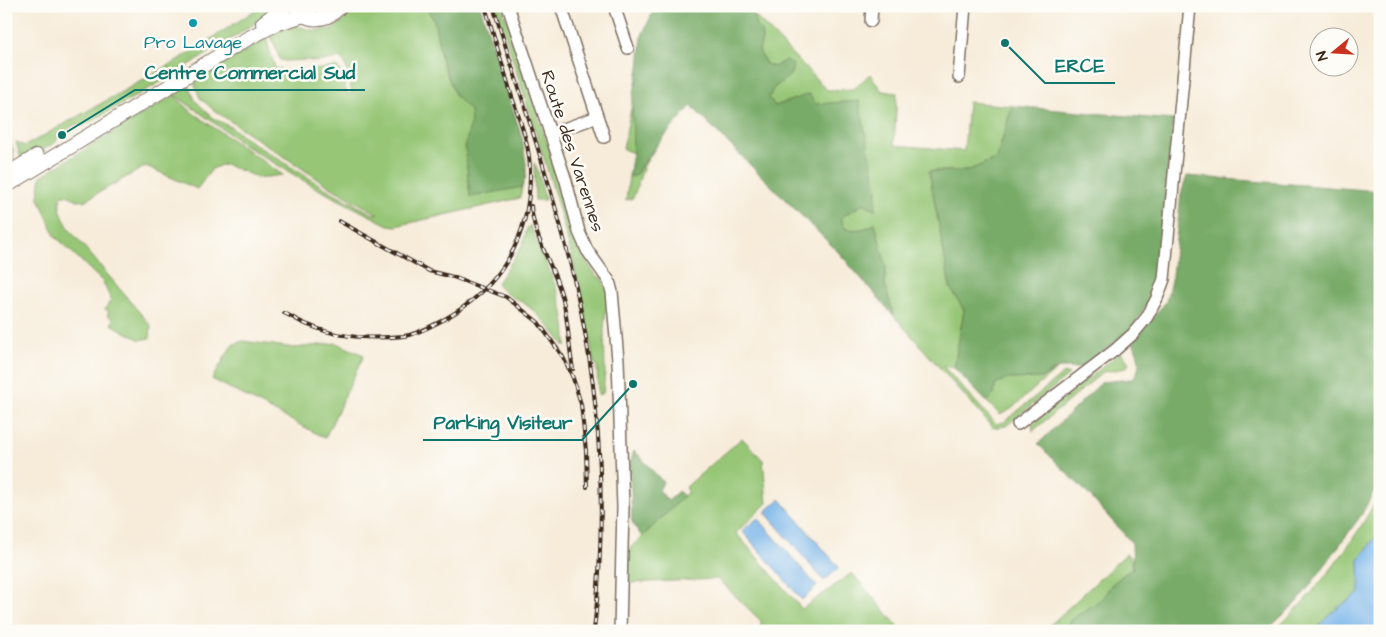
<svg xmlns="http://www.w3.org/2000/svg" width="1386" height="637" viewBox="0 0 1386 637" font-family="'Architects Daughter',sans-serif">
  <style>
    .green { fill: #96c676; stroke: #68784a }
    .forest { fill: #78ab67; stroke: #5a6a42 }
    .water { fill: #77b4e9; stroke: #596f84 }
    .lines { fill: none; stroke-linecap: round; stroke-linejoin: round }
    .minor-casing { stroke: #7d6e60; stroke-width: 14 }
    .major-casing { stroke: #7d6e60; stroke-width: 16 }
    .minor { stroke: #fff; stroke-width: 11 }
    .major { stroke: #fff; stroke-width: 14 }
    .rail-casing { stroke: #3b2a1e; stroke-width: 4 }
    .rail { stroke: #fdfcf7; stroke-width: 2; stroke-dasharray: 5.5; stroke-linecap: butt }
    .culture-dot { fill: #0f9aa8; stroke: #fdfcf7; stroke-width: 2 }
    .labels { text-anchor: middle; stroke-width: 5; stroke-linejoin: round; paint-order: stroke }
    .culture-label { font-size: 18px; fill: #0d838f; stroke: #fdfcf7 }
    .street-label { font-size: 18px; fill: #3b2a1e; stroke: #fdfcf7 }
    .leader { fill: none; stroke: #0f766e; stroke-width: 2 }
    .callout-dot { fill: #0f766e; stroke: #fdfcf7; stroke-width: 2 }
    .callout-label { font-size: 19px; text-anchor: middle; font-weight: bold; fill: #0f766e; stroke: #fdfcf7; stroke-width: 5; stroke-linejoin: round; paint-order: stroke }
  </style>
  <rect width="100%" height="100%" fill="#fdfcf7"/>
  <filter id="ink" filterUnits="userSpaceOnUse"><feTurbulence type="fractalNoise" baseFrequency=".02" numOctaves="2"/><feDisplacementMap in="SourceGraphic" scale="10" xChannelSelector="R" yChannelSelector="G"/><feConvolveMatrix kernelMatrix="1 2 1 2 8 2 1 2 1" color-interpolation-filters="sRGB"/></filter>
  <filter id="wash" filterUnits="userSpaceOnUse"><feTurbulence type="fractalNoise" baseFrequency=".0096" numOctaves="4" result="noise"/><feDisplacementMap in="SourceGraphic" scale="20" xChannelSelector="R" yChannelSelector="G"/><feGaussianBlur stdDeviation="1.12" result="paint"/><feColorMatrix in="noise" values="0 0 0 0 0 0 0 0 0 0 0 0 0 0 0 0 0 1.4 0 .05"/><feComposite in="paint" operator="in"/></filter>
  <g filter="url(#wash)">
    <rect width="100%" height="100%" fill="#f7ecda"/>
    <!-- green -->
    <g class="green">
      <path d="M262,6L279,7C216,51 150,89 82,126L76,124L59,134L56,142L22,162L16,142L25,146L175,62Z"/>
      <path d="M352,6H425L434,20L442,62L456,97L470,110L471,122L465,147L470,196L522,187L520,198L396,226L388,225L318,189L249,148L175,95L188,83L195,100L213,118L231,127L251,142L325,188L373,214H378L330,187L215,111L200,98L193,79L236,57L266,38L275,68L295,72L337,67L341,72L347,94L352,93C349,83 348,71 344,61L338,58L317,62L305,60L285,61L280,60L271,36C279,31 287,26 296,26C302,27 307,29 312,30C332,32 345,25 352,6Z"/>
      <path d="M496,6H502L561,185L579,245L584,257L597,277H601L608,291L604,328L605,372L603,393L598,395L597,366L594,363C575,241 532,124 496,6Z"/>
      <path d="M755,16L827,90L854,89L870,74L882,91L897,93L894,145L964,151L968,102L1012,106L997,158L967,171H929L950,287L964,310L954,368L943,366L996,424L1004,422L1064,373L1069,375L1006,426L993,428L894,316L885,285L886,267L875,223C867,230 857,230 846,229L842,223V217L864,203L875,210L814,104L792,100L775,106L769,98L772,89L791,74L786,60L774,67L766,64L759,51L762,39L761,31L755,24Z"/>
      <path d="M174,95L193,113L283,175L259,178L224,164L212,169L197,189L146,166L84,201C75,201 70,194 62,195C56,207 64,219 70,230L151,326L150,338L140,340L111,324L114,319L107,315L109,311L105,309L111,300L103,282L55,236L38,196L41,176Z"/>
      <path d="M632,103L633,153L623,149Z"/>
      <path d="M6,130L13,149L14,161L6,166Z"/>
      <path d="M657,145L644,166L633,198L626,200L629,176H635Z"/>
      <path d="M534,163L537,168L545,200H535Z"/>
      <path d="M530,225C546,266 568,302 566,347C553,332 541,315 525,304C516,298 501,293 497,283L522,246L527,228Z"/>
      <path d="M243,341L295,348L336,343L364,355L325,438L212,379L232,345Z"/>
      <path d="M1121,352L1129,363L1126,368L1103,372L1033,431L1032,424Z"/>
      <path d="M1058,368L1011,409L1000,415L987,402L994,395L995,384L1006,379L1042,378Z"/>
      <path d="M742,438L763,460L767,503L736,533L802,609L852,573L902,631H761V621L718,579L628,583L630,548L684,496L688,491L686,487Z"/>
      <path d="M1380,493V531L1359,560L1360,593C1343,603 1327,615 1315,631H1274C1315,594 1355,542 1380,493Z"/>
      <path d="M1126,554L1131,558L1133,567L1112,584L1102,599L1071,620L1068,631H1044Z"/>
    </g>
    <!-- forest -->
    <g class="forest">
      <path d="M425,6H480L522,138L526,164V176L522,187L470,197L465,147L471,122L470,110L456,97L442,62L434,20Z"/>
      <path d="M656,6H747L755,16V24L761,31L762,39L759,51L766,64L774,67L786,60L793,65L791,74L773,89L769,98L775,106L809,94L815,104L859,101L877,190L875,210L864,203L842,217V223L846,229C857,230 867,230 875,223L886,267L885,285L894,316L839,253L691,106L657,145L634,176H629L633,153L632,103L639,68L642,35Z"/>
      <path d="M1012,106L1173,120L1157,278L1149,301L1135,323L1122,337L1080,368H1059L1042,378L1006,379L995,384L994,395L987,402L954,368L964,310L950,287L929,171H967L997,158Z"/>
      <path d="M1187,176L1380,191V479L1362,514L1317,576L1297,602L1266,631H1068L1071,620L1102,599L1112,584L1133,568L1132,543L1089,495L1038,444L1102,382L1132,379C1144,366 1138,356 1133,341L1166,302L1172,276L1181,194Z"/>
      <path d="M634,450L663,482L659,490L668,501L678,491L684,496L642,537L632,522L630,466Z"/>
    </g>
    <!-- water -->
    <g class="water">
      <path d="M780,499L838,566V569L824,581L765,512Z"/>
      <path d="M758,518L816,585V587L802,600L743,532V530Z"/>
      <path d="M1380,531V631H1315C1327,615 1343,603 1360,593L1359,560Z"/>
    </g>
  </g>
  <g filter="url(#ink)">
    <g class="lines">
      <!-- minor casing -->
      <g class="minor-casing">
        <g id="minor">
          <path d="M508,6L566,181L579,232L587,250L609,281L612,292L618,360L623,507L620,631"/>
          <path d="M561,6L604,137"/>
          <path d="M614,6L628,48"/>
          <path d="M871,21L872,6"/>
          <path d="M959,77L965,6"/>
          <path d="M550,134L597,117"/>
          <path d="M1018,424L1115,350L1133,334L1147,317L1157,298L1164,279L1190,6"/>
        </g>
      </g>
      <!-- major casing -->
      <g class="major-casing">
        <g id="major">
          <path d="M296,6C307,24 328,21 340,6"/>
          <path d="M263,23L286,6"/>
          <path d="M6,175L37,156"/>
          <path d="M6,186L245,40L278,23L304,15"/>
        </g>
      </g>
      <!-- minor -->
      <use href="#minor" class="minor"/>
      <!-- major -->
      <use href="#major" class="major"/>
      <!-- rail casing -->
      <g class="rail-casing">
        <g id="rail">
          <path d="M493,6C524,107 560,208 581,311C602,416 606,525 594,631"/>
          <path d="M531,206C534,238 552,263 561,293C569,318 568,344 573,369"/>
          <path d="M339,221L429,271L453,277L506,297L538,322L563,357L573,378L581,404L586,451L587,487"/>
          <path d="M284,313C293,317 301,323 311,326C339,338 374,339 404,336C418,334 431,326 443,320C501,288 531,237 530,171C530,145 520,121 512,97C503,67 494,37 485,6"/>
        </g>
      </g>
      <!-- rail -->
      <use href="#rail" class="rail"/>
    </g>
  </g>
  <!-- markers -->
  <circle class="culture-dot" cx="193" cy="23" r="5"/>
  <g class="labels">
    <!-- culture labels -->
    <g class="culture-label">
      <text x="193" y="48">Pro Lavage</text>
    </g>
    <!-- street labels -->
    <g class="street-label">
      <text transform="translate(573 151) rotate(72)" y="6">Route des Varennes</text>
    </g>
  </g>
  <!-- callouts -->
  <path class="leader" d="M1005 43L1045 83H1115M62 135L135 90H365M633 384L582 440H423"/>
  <g class="callout-dot">
    <circle cx="1005" cy="43" r="5"/>
    <circle cx="62" cy="135" r="5"/>
    <circle cx="633" cy="384" r="5"/>
  </g>
  <g class="callout-label">
    <text x="1080" y="72">ERCE</text>
    <text x="250" y="79">Centre Commercial Sud</text>
    <text x="503" y="429">Parking Visiteur</text>
  </g>
  <!-- margin -->
  <rect width="1386" height="637" fill="none" stroke="#fdfcf7" stroke-width="25"/>
  <!-- north arrow -->
  <g transform="translate(1334 52) rotate(252)"><circle r="24" fill="#fdfcf7" stroke="#afa8a0"/>
  <path d="M0-4L9 19L0 12L-9 19Z" fill="#c8321e"/>
  <text y="-8" font-size="14" font-weight="bold" text-anchor="middle" fill="#3b2a1e">N</text>
  </g>
</svg>
